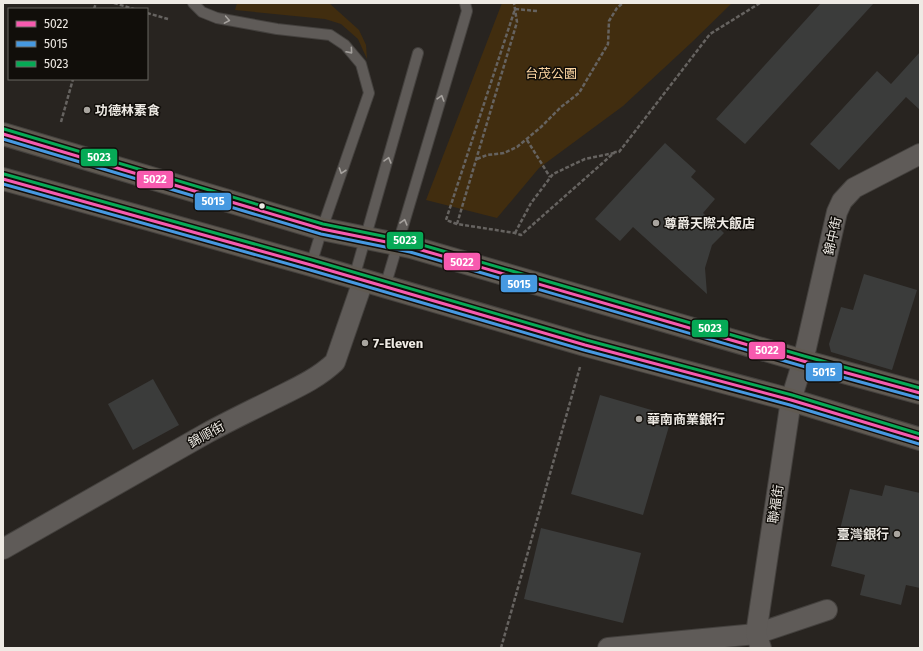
<svg xmlns="http://www.w3.org/2000/svg" width="923" height="651" viewBox="0 0 923 651" font-family="'Fira Sans','Noto Sans TC',sans-serif">
  <style>
    .green { fill: #412d0f }
    .building { fill: #3b3c3b }
    .lines { fill: none; stroke-linecap: round; stroke-linejoin: round }
    .lane-casing { stroke: #44413e; stroke-width: 12 }
    .street-casing { stroke: #44413e; stroke-width: 22 }
    .primary-casing { stroke: #44413e; stroke-width: 24 }
    .path { stroke: #666360; stroke-width: 2.5; stroke-dasharray: 4 2; stroke-linecap: butt }
    .lane { stroke: #5f5b58; stroke-width: 10 }
    .street { stroke: #5f5b58; stroke-width: 20 }
    .primary { stroke: #605a52; stroke-width: 22 }
    .bus-1-casing { stroke: #110e0a; stroke-width: 6 }
    .bus-2-casing { stroke: #110e0a; stroke-width: 6 }
    .bus-3-casing { stroke: #110e0a; stroke-width: 6 }
    .bus-1 { stroke: #f75aaf; stroke-width: 3 }
    .bus-2 { stroke: #4699e1; stroke-width: 3 }
    .bus-3 { stroke: #06aa56; stroke-width: 3 }
    .oneway { stroke: #a6a29e }
    .poi-dot { fill: #a9a59f; stroke: #110e0a; stroke-width: 1.5 }
    .bus-dot { fill: #eeeae4; stroke: #110e0a; stroke-width: 1.5 }
    .labels { text-anchor: middle; stroke-width: 3; stroke-linejoin: round; paint-order: stroke }
    .park-label { font-size: 13px; fill: #fbd4a0; stroke: #110e0a }
    .poi-label { font-size: 13px; font-weight: bold; fill: #eeeae4; stroke: #110e0a; text-anchor: start }
    .street-label { font-size: 13px; fill: #eeeae4; stroke: #110e0a }
    .line-badge { stroke: #110e0a; stroke-width: 1.5 }
    .badge-label { font-size: 11px; text-anchor: middle; font-weight: bold; fill: #fff }
  </style>
  <rect width="100%" height="100%" fill="#282420"/>
  <!-- green -->
  <g class="green">
    <path d="M237,3H329L359,30L366,45L367,59L358,39L341,24L325,19L235,10Z"/>
    <path d="M502,3H732L691,43L623,106L539,168L497,218L426,200Z"/>
  </g>
  <!-- building -->
  <g class="building">
    <path d="M821,3H874L745,144L716,119Z"/>
    <path d="M920,52V110L906,97L839,170L810,144L877,71L891,84Z"/>
    <path d="M665,143L696,171L691,177L715,199L703,213L724,233L712,245L705,268L707,294L633,227L620,241L595,219Z"/>
    <path d="M864,274L917,290L892,370L831,352L829,344L841,307L853,310Z"/>
    <path d="M153,379L179,425L133,450L108,404Z"/>
    <path d="M600,395L672,416L643,515L571,494Z"/>
    <path d="M885,485L920,493V588L906,585L901,605L860,595L865,575L831,566L850,489L882,496Z"/>
    <path d="M541,528L641,553L623,623L524,599Z"/>
  </g>
  <g class="lines">
    <!-- lane casing -->
    <g class="lane-casing">
      <g id="lane">
        <path d="M193,3L202,12L217,18L277,29L330,35L345,45L361,64L369,93L322,229L311,265"/>
        <path d="M354,278L418,53"/>
        <path d="M385,287L467,11L465,3"/>
      </g>
    </g>
    <!-- street casing -->
    <g class="street-casing">
      <g id="street">
        <path d="M3,549L207,433C229,421 252,410 274,399C296,388 317,379 335,362L363,281"/>
        <path d="M608,648L756,634L827,610"/>
        <path d="M761,648L756,634L791,400L803,361L837,212L842,201L854,188L920,154"/>
      </g>
    </g>
    <!-- primary casing -->
    <g class="primary-casing">
      <g id="primary">
        <path d="M3,134L322,229L411,247L803,361L920,393"/>
        <path d="M3,179L137,216L311,265L585,345L791,400L920,439"/>
      </g>
    </g>
    <!-- path -->
    <g class="path">
      <path d="M114,3L134,9"/>
      <path d="M94,9L96,3"/>
      <path d="M537,11L515,9L446,220L457,224L515,233L521,235L615,152H619L710,34L760,3"/>
      <path d="M147,13L168,19"/>
      <path d="M61,122L73,79"/>
      <path d="M527,140L550,177"/>
      <path d="M477,159L487,155L504,153L517,147L541,127L561,107L579,93L608,44L609,21L617,8L623,3"/>
      <path d="M457,224L517,22L514,3"/>
      <path d="M515,233L531,203L553,174L585,159L614,153"/>
      <path d="M501,648L580,367"/>
    </g>
    <!-- lane -->
    <use href="#lane" class="lane"/>
    <!-- street -->
    <use href="#street" class="street"/>
    <!-- primary -->
    <use href="#primary" class="primary"/>
    <!-- bus-1 casing -->
    <g class="bus-1-casing">
      <g id="bus-1">
        <path d="M3,134L322,229L411,247L803,361L920,393"/>
        <path d="M3,179L311,265L585,345L791,400L920,439"/>
      </g>
    </g>
    <!-- bus-2 casing -->
    <g class="bus-2-casing">
      <g id="bus-2">
        <path d="M3,139L321,234L410,252L802,366L919,398"/>
        <path d="M3,184L310,270L584,350L790,405L919,444"/>
      </g>
    </g>
    <!-- bus-3 casing -->
    <g class="bus-3-casing">
      <g id="bus-3">
        <path d="M4,129L323,224L412,242L804,356L920,388"/>
        <path d="M4,174L312,260L586,340L792,395L920,434"/>
      </g>
    </g>
    <!-- bus-1 -->
    <use href="#bus-1" class="bus-1"/>
    <!-- bus-2 -->
    <use href="#bus-2" class="bus-2"/>
    <!-- bus-3 -->
    <use href="#bus-3" class="bus-3"/>
  </g>
  <!-- one-way arrows -->
  <defs><path id="oneway-chevron" d="M-2-3.5L2.5 0L-2 3.5" fill="none" stroke-width="1.6" stroke-linecap="round" stroke-linejoin="round"/></defs>
  <g class="oneway">
    <use href="#oneway-chevron" transform="translate(227 20) rotate(10)"/>
    <use href="#oneway-chevron" transform="translate(350 51) rotate(49)"/>
    <use href="#oneway-chevron" transform="translate(441 98) rotate(-73)"/>
    <use href="#oneway-chevron" transform="translate(388 160) rotate(-74)"/>
    <use href="#oneway-chevron" transform="translate(342 171) rotate(109)"/>
    <use href="#oneway-chevron" transform="translate(404 222) rotate(-74)"/>
  </g>
  <!-- markers -->
  <g class="poi-dot">
    <circle cx="87" cy="110" r="4"/>
    <circle cx="656" cy="223" r="4"/>
    <circle cx="365" cy="343" r="4"/>
    <circle cx="639" cy="419" r="4"/>
    <circle cx="897" cy="534" r="4"/>
  </g>
  <circle class="bus-dot" cx="262" cy="206" r="3.5"/>
  <g class="labels">
    <!-- park labels -->
    <g class="park-label">
      <text x="551" y="78">台茂公園</text>
    </g>
    <!-- poi labels -->
    <g class="poi-label">
      <text x="95" y="115">功德林素食</text>
      <text x="664" y="228">尊爵天際大飯店</text>
      <text x="373" y="348">7-Eleven</text>
      <text x="647" y="424">華南商業銀行</text>
      <text x="889" y="539" text-anchor="end">臺灣銀行</text>
    </g>
    <!-- street labels -->
    <g class="street-label">
      <text transform="translate(832 236) rotate(-77)" y="5">錦中街</text>
      <text transform="translate(206 434) rotate(-29)" y="5">錦順街</text>
      <text transform="translate(775 504) rotate(-81)" y="5">聯福街</text>
    </g>
  </g>
  <g class="line-badge">
    <rect x="80" y="148" width="38" height="19" rx="4" fill="#06aa56"/>
    <rect x="136" y="170" width="38" height="19" rx="4" fill="#f75aaf"/>
    <rect x="194" y="192" width="38" height="19" rx="4" fill="#4699e1"/>
    <rect x="386" y="231" width="38" height="19" rx="4" fill="#06aa56"/>
    <rect x="443" y="252" width="38" height="19" rx="4" fill="#f75aaf"/>
    <rect x="500" y="274" width="38" height="19" rx="4" fill="#4699e1"/>
    <rect x="691" y="319" width="38" height="19" rx="4" fill="#06aa56"/>
    <rect x="748" y="341" width="38" height="19" rx="4" fill="#f75aaf"/>
    <rect x="805" y="362" width="38" height="20" rx="4" fill="#4699e1"/>
  </g>
  <g class="badge-label">
    <text x="99" y="161">5023</text>
    <text x="155" y="183">5022</text>
    <text x="213" y="205">5015</text>
    <text x="405" y="244">5023</text>
    <text x="462" y="266">5022</text>
    <text x="519" y="288">5015</text>
    <text x="710" y="332">5023</text>
    <text x="767" y="354">5022</text>
    <text x="824" y="376">5015</text>
  </g>
  <!-- border -->
  <rect width="923" height="651" fill="none" stroke="#eeeae4" stroke-width="8"/>
  <!-- legend -->
  <rect x="8" y="8" width="140" height="72" fill="#110e0a" stroke="#696661"/>
  <rect x="16" y="21" width="20" height="6" fill="#f75aaf" stroke="#696661"/>
  <text x="44" y="28" font-size="12" fill="#eeeae4">5022</text>
  <rect x="16" y="41" width="20" height="6" fill="#4699e1" stroke="#696661"/>
  <text x="44" y="48" font-size="12" fill="#eeeae4">5015</text>
  <rect x="16" y="61" width="20" height="6" fill="#06aa56" stroke="#696661"/>
  <text x="44" y="68" font-size="12" fill="#eeeae4">5023</text>
</svg>
